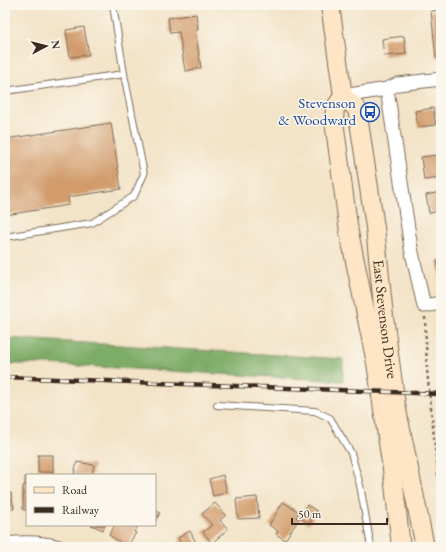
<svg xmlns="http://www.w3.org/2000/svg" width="446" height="552" viewBox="0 0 446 552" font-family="'EB Garamond',serif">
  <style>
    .forest { fill: #7dac66; stroke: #5c6b42 }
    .building { fill: #d29b6c }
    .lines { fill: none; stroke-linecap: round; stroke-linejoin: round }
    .service-casing { stroke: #7b6b59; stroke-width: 8 }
    .minor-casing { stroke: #7b6b59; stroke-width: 15 }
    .secondary-casing { stroke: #7b6b59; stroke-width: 20 }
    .path { stroke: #7b6b59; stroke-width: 2.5; stroke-dasharray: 3 3; stroke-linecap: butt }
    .service { stroke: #fff; stroke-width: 6 }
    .minor { stroke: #fff; stroke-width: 13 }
    .secondary { stroke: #fde5c5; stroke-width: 18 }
    .rail-casing { stroke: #3b2a1e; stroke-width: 4.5 }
    .rail { stroke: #fbf7ec; stroke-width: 3; stroke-dasharray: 9; stroke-linecap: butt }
    .labels { text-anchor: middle; stroke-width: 3; stroke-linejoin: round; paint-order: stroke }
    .transit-label { font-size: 15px; fill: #164399; stroke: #fbf7ec; text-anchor: end }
    .street-label { font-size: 15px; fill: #3b2a1e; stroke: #fbf7ec }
  </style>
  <rect width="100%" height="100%" fill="#fbf7ec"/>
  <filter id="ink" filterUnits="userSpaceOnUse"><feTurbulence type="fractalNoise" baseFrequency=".025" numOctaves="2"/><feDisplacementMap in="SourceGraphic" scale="8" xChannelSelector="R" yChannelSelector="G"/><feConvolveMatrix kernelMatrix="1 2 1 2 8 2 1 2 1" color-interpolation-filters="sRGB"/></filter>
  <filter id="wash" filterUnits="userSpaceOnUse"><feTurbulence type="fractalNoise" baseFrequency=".012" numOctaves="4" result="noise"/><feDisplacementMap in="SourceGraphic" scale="16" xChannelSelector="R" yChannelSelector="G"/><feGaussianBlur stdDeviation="0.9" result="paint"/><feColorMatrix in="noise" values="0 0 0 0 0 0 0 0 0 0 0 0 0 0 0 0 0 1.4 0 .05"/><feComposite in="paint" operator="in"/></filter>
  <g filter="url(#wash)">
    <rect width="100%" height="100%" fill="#f3e3c7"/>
    <!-- forest -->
    <path class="forest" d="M5,338L343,359V381L47,364H5Z"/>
    <g id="blocks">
      <!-- building -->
      <g class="building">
        <path d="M441,10V57L436,58L431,11Z"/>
        <path d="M196,14L198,30H195L201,68L185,71L179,32L170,33L168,18Z"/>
        <path d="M84,27L89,55L70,57L66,30Z"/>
        <path d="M404,36L406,54L384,56L382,39Z"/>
        <path d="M433,108L436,125L418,127L415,111Z"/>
        <path d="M111,123L121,189L68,197L69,205L5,215V139Z"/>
        <path d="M438,155L441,178L424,180L421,157Z"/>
        <path d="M441,192V211L429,213L426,195Z"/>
        <path d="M441,235V246H440L439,236Z"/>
        <path d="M441,260V280H440L437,261Z"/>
        <rect x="38" y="455" width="15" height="17"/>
        <path d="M77,462L94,465L92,475H74Z"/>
        <path d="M223,475L227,493L213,496L209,479Z"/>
        <path d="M25,477H27V510H23V486H25Z"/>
        <path d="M5,484L8,493H11L14,509L5,510Z"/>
        <path d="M257,497L259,518L238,519L236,499Z"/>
        <path d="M283,502L299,512L296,517L299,519L285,540L276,534L278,531L269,525Z"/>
        <path d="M215,503L226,515L220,520L228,529L212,543L203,532L212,525L202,514Z"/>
        <path d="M307,505L317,511L309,524L299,517Z"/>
        <path d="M155,510L160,513L155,521Z"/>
        <path d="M91,525H105L103,530Z"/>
        <path d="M115,525H136L138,526L134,532L136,533L127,547L109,535Z"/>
        <path d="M190,531L198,547H180L182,546L178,538Z"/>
      </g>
    </g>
  </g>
  <g filter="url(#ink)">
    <use href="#blocks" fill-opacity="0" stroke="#7b6b59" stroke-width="1"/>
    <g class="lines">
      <!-- service casing -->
      <g class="service-casing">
        <g id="service">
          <path d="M5,91L124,74L113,5"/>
          <path d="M5,237L92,223L134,196L144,174L124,74"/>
          <path d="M217,405L315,411L330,418L351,453L360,485L371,547"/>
        </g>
      </g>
      <!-- minor casing -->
      <g class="minor-casing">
        <g id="minor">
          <path d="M387,89L411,248L424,306L441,303"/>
          <path d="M343,96L387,89L398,84L441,79"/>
          <path d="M5,544C23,542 42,542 59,547"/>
        </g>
      </g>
      <!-- secondary casing -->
      <g class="secondary-casing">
        <g id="secondary">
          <path id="s1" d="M330,5L343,96L357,109L375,227L384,317L396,405L425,547"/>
          <path d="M343,96L335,108L334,121L349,232L376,363L393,476L401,547"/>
        </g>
      </g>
      <!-- path -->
      <path class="path" d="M425,317L427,370L438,475L441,484"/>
      <!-- service -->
      <use href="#service" class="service"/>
      <!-- minor -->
      <use href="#minor" class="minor"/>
      <!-- secondary -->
      <use href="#secondary" class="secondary"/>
      <!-- rail casing -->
      <g class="rail-casing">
        <path id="rail" d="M5,377L441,394"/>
      </g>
      <!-- rail -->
      <use href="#rail" class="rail"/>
    </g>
  </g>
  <!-- icons -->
  <defs>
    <g id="bus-ring" transform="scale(1)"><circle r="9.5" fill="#fbf7ec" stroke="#1a4fb4" stroke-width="1.5"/><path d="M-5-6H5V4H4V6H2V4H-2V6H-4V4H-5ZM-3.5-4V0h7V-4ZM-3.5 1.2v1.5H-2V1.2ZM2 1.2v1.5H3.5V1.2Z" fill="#1a4fb4"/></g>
  </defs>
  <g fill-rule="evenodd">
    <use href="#bus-ring" x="370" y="112"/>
  </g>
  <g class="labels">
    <!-- transit labels -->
    <g class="transit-label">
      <text x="356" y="108">Stevenson<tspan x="356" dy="17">&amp; Woodward</tspan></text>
    </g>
    <!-- street labels -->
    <g class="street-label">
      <text dy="5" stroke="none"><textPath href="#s1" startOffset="323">East Stevenson Drive</textPath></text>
    </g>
  </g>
  <!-- margin -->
  <rect width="446" height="552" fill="none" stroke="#fbf7ec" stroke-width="20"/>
  <!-- legend -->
  <rect x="26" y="474" width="130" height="52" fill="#fbf7ec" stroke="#aea59a"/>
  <rect x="34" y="487" width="20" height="6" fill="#fde5c5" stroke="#aea59a"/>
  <text x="62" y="494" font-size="12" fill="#3b2a1e">Road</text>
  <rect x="34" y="507" width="20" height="6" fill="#3b2a1e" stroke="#aea59a"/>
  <text x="62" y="514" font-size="12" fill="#3b2a1e">Railway</text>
  <!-- north arrow -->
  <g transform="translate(46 46) rotate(83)" stroke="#fbf7ec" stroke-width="3" paint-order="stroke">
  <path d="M0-3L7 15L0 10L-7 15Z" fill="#3b2a1e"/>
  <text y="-6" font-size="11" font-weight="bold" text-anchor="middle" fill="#3b2a1e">N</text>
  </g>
  <!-- scale -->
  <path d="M292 518v6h95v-6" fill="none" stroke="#3b2a1e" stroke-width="2"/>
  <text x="298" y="518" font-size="12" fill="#3b2a1e" stroke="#fbf7ec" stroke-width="3" paint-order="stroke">50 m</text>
</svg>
